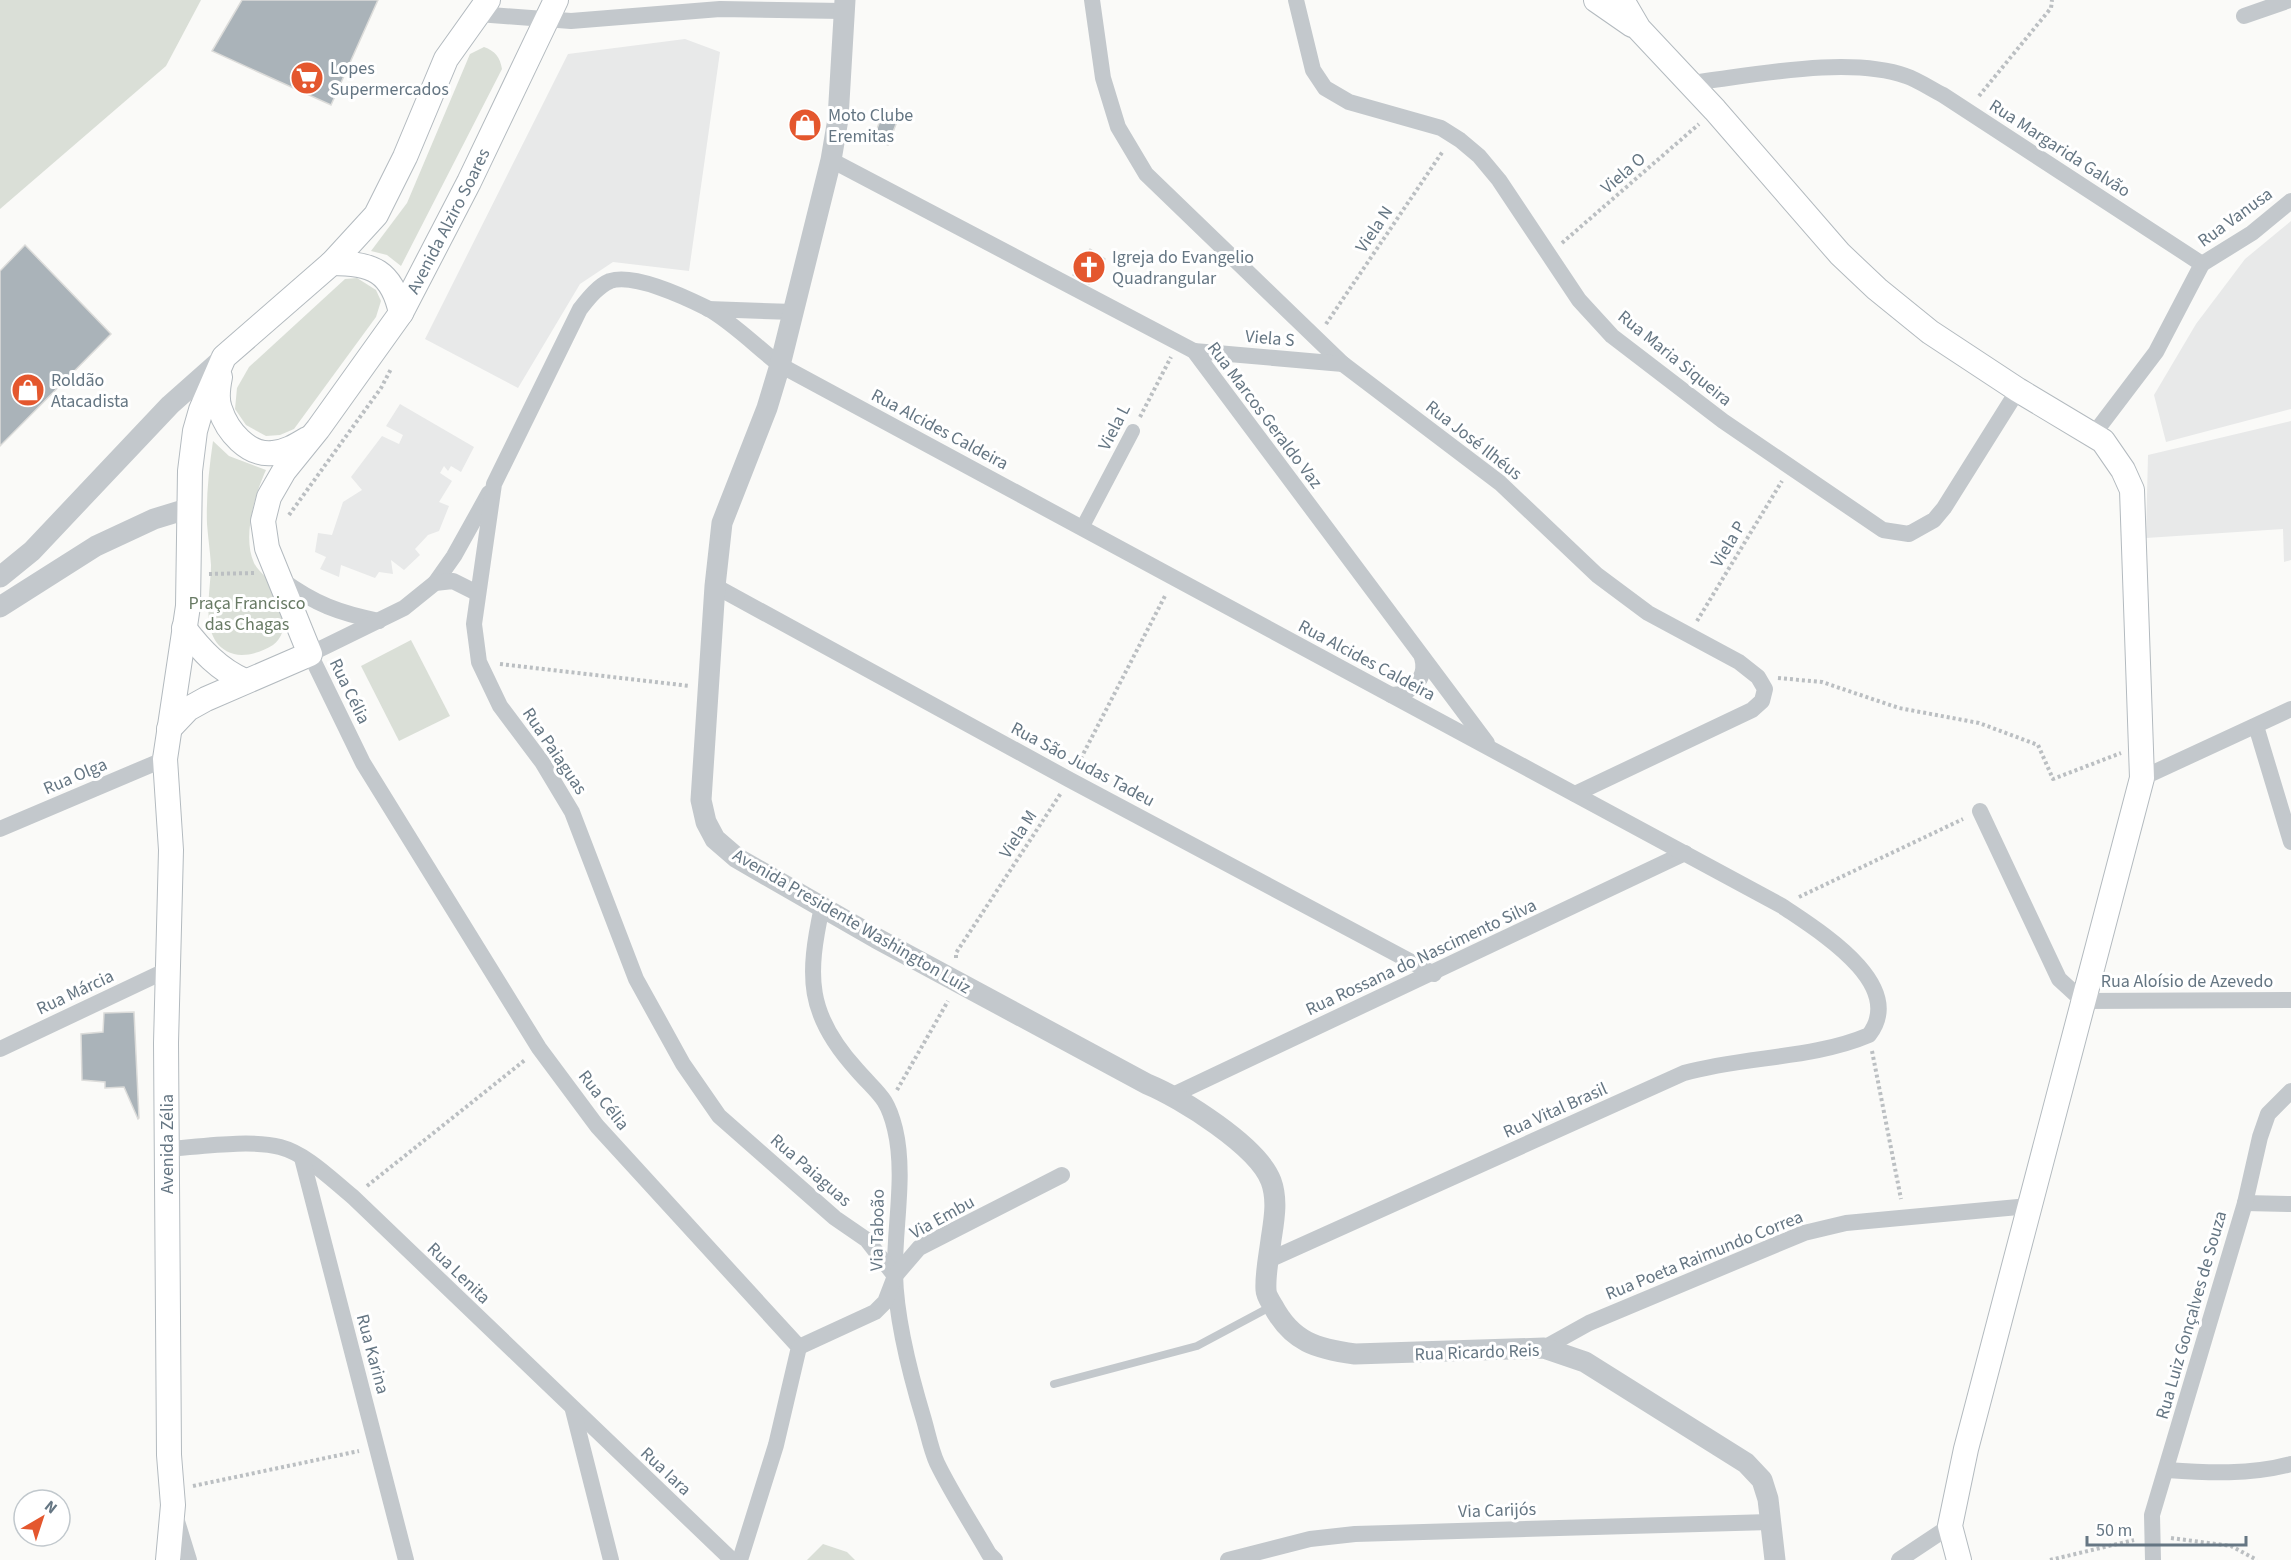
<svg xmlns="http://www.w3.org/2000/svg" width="2291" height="1560" viewBox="0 0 2291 1560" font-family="'Source Sans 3',sans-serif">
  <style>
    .built { fill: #e8e9e9 }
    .green { fill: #dadfd7 }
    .building { fill: #aab3b9; stroke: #dcdcda; stroke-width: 1.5 }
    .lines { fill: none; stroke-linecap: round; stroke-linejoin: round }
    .secondary-casing { stroke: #b3babf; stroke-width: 26 }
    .path { stroke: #bbbfc2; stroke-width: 4; stroke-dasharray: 3 3; stroke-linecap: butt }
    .service { stroke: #c3c8cc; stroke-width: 8 }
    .pedestrian { stroke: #c3c8cc; stroke-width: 14 }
    .minor { stroke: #c3c8cc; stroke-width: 16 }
    .tertiary { stroke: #c3c8cc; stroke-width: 21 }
    .secondary { stroke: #fff; stroke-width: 24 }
    .labels { text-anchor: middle; stroke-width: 6; stroke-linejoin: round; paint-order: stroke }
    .poi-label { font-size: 18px; fill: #657683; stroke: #fff; text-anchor: start }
    .street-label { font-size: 18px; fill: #657683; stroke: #fff }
    .park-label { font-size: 18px; fill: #687a64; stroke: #fff }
  </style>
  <rect width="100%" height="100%" fill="#fafaf8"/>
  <!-- built -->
  <g class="built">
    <path d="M685,39L720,52L689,271L613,262L580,284L518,388L425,339L568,54Z"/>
    <path d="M2291,221V409L2166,442L2154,395L2196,324L2245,259Z"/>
    <path d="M400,404L474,447L461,472L451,466L448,471L444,466L440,473L452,481L439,502L449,506L439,531L428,535L415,549L420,555L404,570L391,560L393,574L379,572L375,578L341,565L339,577L320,569L326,557L315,552L318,533L332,535L343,502L362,490L351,477L382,436L399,444L403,435L386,426Z"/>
    <path d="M2291,421V560L2284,562L2283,529L2146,538L2148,455Z"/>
  </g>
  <!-- green -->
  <g class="green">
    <path d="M0,0H201L166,66L0,209Z"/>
    <path d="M484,47C495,51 500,57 502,69L401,266L387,255L371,251L407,203L470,54Z"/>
    <path d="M357,278L376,290L381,301L376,317L294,429L280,435L266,436L246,425L235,409L237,388L249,367L345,279Z"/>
    <path d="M213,441L229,456L266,470C255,494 242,537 254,563C260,575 276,583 281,594C288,609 287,635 273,645C262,652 246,657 234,654C197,644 211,593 211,565C210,551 208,537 207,524C206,496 209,469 213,441Z"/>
    <path d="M411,640L450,716L399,741L361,666Z"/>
    <path d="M823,1544L847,1552L855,1560H807Z"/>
  </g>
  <!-- building -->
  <g class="building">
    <path d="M242,0H378L331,105L212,51Z"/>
    <path d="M883,113L898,119L888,145L873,139Z"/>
    <path d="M25,245L111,334L0,446V271Z"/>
    <path d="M1090,249L1105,259L1089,284L1073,275Z"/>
    <path d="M134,1012L139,1118L138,1119L124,1087L105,1088V1082L82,1080L81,1034L103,1032L104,1013Z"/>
  </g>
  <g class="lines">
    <!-- secondary casing -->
    <g class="secondary-casing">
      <g id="secondary">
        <path d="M1596,0L1632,25"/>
        <path d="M1622,0L1639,29L1715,110L1840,254L1877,289L1930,332L2018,390L2103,441L2123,470L2132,490L2142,778L1966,1449L1950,1526L1959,1560"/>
        <path d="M332,263C372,263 392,271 401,313"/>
        <path d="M220,377C218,387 216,399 220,409C227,431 248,456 273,453C286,452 297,445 307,439"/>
        <path d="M184,628C201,650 219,670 245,681"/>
        <path id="s1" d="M169,729L188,709L206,699L310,654L267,548L263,521L269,497L284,471L318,429L401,313L469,182L556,0"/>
        <path d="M168,1560L173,1505L169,1455L166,1043L171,850L165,759L188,606L190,471L195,431L201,410L224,357L332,263L376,215L405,157L446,59L488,0"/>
      </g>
    </g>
    <!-- path -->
    <g class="path">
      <path d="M1979,96L2051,8L2052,0"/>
      <path d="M1562,243L1699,124"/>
      <path d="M1326,324L1443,151"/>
      <path d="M1140,417L1171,357"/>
      <path d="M289,515L381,388L391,369"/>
      <path d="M209,574L255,573"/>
      <path d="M1697,621L1782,481"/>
      <path d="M500,664L690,686"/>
      <path d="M1778,678L1822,682L1899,708L1979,723L2038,745L2053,779L2121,753"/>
      <path d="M1078,764L1166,594"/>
      <path d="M1799,897L1963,819"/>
      <path d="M956,958V953L1061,793"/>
      <path d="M1872,1051L1901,1199"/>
      <path d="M897,1090L948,1001"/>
      <path d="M367,1186L525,1060"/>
      <path d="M193,1486L359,1451"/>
      <path d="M2171,1538L2231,1546L2257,1560"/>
      <path d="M2050,1560L2134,1540"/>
    </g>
    <!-- service -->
    <path class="service" d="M1054,1384L1197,1346L1272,1306"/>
    <!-- pedestrian -->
    <path class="pedestrian" d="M1082,528L1133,431"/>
    <!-- minor -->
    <g class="minor">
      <path d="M1092,0L1103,78L1118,127L1146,174L1343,364L1500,483L1597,575L1648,613L1739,662L1758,677L1765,689L1762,701L1752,710L1575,794"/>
      <path d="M1296,0L1313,70L1325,88L1349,102L1441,128L1460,140L1479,156L1499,180L1579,300L1612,336L1723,421L1883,530L1909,534L1934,520L1944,508L2018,390"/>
      <path d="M478,14L571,21L720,9L843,11"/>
      <path d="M2244,16L2290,0"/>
      <path d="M1690,83C1751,76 1848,55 1906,76C1918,80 1931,89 1943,95L2202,264L2156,352L2093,435"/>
      <path d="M831,160L1194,351L1487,743"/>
      <path d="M2202,264L2252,233L2291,201"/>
      <path d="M708,309L794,312"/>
      <path d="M1194,351L1343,364"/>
      <path d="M282,580C315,604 339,613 379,621"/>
      <path d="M435,583L454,556L489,493"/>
      <path d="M715,586L1070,780L1434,974"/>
      <path d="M477,593L453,581L435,583L404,608L310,654L363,763L539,1048L597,1126L799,1347L776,1445L740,1560"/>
      <path d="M1391,695L1403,694C1418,684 1427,675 1422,657"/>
      <path d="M2256,726L2291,842"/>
      <path d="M2142,778L2291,709"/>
      <path d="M1980,811L2059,979L2083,1001L2291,1000"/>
      <path d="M0,829L165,759"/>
      <path d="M822,907C807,976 806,1014 857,1070C878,1094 887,1096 895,1129C906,1175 894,1227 895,1274C896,1321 910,1374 924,1420C928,1434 931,1450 937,1463C952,1494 972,1524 989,1554L995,1560"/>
      <path d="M0,1049L167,970"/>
      <path d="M1173,1095L1685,853"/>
      <path d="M167,1149C197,1147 251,1139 280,1147C307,1154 332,1180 353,1197L732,1560"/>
      <path d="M302,1158L406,1560"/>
      <path d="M2245,1203L2291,1204"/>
      <path d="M895,1276L867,1240L835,1218L719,1116L683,1064L636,979L572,812L542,762L500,706L479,662L474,624L494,484L580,309C588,299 598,286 610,281C634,273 685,297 707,308C731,321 758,348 780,365L1782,906C1817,930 1908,984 1869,1035C1813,1059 1744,1056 1684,1073L1269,1260"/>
      <path d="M799,1347L875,1312L885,1302L895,1276L919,1248L1062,1175"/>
      <path d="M1544,1348L1589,1323L1804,1233L1846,1223L2029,1206"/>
      <path d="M573,1410L611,1560"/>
      <path d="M2167,1470C2207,1473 2251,1475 2291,1464"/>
      <path d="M176,1518L189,1560"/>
      <path d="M1228,1560L1310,1539L1355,1534L1770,1522"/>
      <path d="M1899,1560L1950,1526"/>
      <path d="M2153,1560L2152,1515L2245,1203L2260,1137L2268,1114L2291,1091"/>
    </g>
    <!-- tertiary -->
    <g class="tertiary">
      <path d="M845,0L838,119L831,160L780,365L767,408L722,523L715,586L701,800L706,822L715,839L737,858L876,938L1147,1084C1181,1098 1258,1146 1271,1181C1278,1200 1274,1220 1271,1240C1269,1256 1265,1274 1266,1290C1266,1295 1270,1301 1273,1306C1292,1342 1317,1349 1355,1354L1544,1348L1585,1362L1746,1463L1762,1480L1768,1499L1775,1560"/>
      <path d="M0,577L32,551L170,405L223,358"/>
      <path d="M0,607L96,546L154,519L190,508"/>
    </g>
    <!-- secondary -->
    <use href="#secondary" class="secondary"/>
  </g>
  <!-- icons -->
  <defs>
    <g id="supermarket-disc" transform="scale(1.725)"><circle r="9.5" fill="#e4572e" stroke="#fff"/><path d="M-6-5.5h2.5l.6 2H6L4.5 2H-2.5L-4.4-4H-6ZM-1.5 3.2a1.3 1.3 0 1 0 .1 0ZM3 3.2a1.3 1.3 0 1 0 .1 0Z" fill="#fff"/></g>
    <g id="shop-disc" transform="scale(1.725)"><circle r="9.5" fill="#e4572e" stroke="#fff"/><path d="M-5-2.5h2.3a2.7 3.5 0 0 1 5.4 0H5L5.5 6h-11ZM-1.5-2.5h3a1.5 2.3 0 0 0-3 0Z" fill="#fff"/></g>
    <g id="church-disc" transform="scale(1.725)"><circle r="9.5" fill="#e4572e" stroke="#fff"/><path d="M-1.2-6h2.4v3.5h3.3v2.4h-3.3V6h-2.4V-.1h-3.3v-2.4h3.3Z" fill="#fff"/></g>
  </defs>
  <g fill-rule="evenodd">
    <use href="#supermarket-disc" x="307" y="78"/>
    <use href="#shop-disc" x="805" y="125"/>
    <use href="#church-disc" x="1089" y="267"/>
    <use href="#shop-disc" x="28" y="390"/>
  </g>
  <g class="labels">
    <!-- poi labels -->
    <g class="poi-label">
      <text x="330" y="74">Lopes<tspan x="330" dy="21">Supermercados</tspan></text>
      <text x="828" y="121">Moto Clube<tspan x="828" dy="21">Eremitas</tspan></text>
      <text x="1112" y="263">Igreja do Evangelio<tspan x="1112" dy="21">Quadrangular</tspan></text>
      <text x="51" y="386">Roldão<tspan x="51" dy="21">Atacadista</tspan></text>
    </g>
    <!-- street labels -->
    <g class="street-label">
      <text transform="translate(2060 148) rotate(33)" y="6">Rua Margarida Galvão</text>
      <text transform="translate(1623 173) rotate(-41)" y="6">Viela O</text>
      <text transform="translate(2235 217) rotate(-36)" y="6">Rua Vanusa</text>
      <text dy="6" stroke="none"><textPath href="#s1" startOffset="658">Avenida Alziro Soares</textPath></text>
      <text transform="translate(1374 229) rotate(-56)" y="6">Viela N</text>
      <text transform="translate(1270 338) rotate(5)" y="6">Viela S</text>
      <text transform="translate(1675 358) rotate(39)" y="6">Rua Maria Siqueira</text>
      <text transform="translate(1265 415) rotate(53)" y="6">Rua Marcos Geraldo Vaz</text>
      <text transform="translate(1114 427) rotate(-63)" y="6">Viela L</text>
      <text transform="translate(940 429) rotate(28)" y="6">Rua Alcides Caldeira</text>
      <text transform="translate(1474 440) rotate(38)" y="6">Rua José Ilhéus</text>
      <text transform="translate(1728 544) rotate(-59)" y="6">Viela P</text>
      <text transform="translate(1367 660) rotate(28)" y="6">Rua Alcides Caldeira</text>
      <text transform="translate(350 691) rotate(64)" y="6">Rua Célia</text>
      <text transform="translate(555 751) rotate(56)" y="6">Rua Paiaguas</text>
      <text transform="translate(1083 764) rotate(28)" y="6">Rua São Judas Tadeu</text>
      <text transform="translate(75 776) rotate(-23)" y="6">Rua Olga</text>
      <text transform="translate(1018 834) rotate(-57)" y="6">Viela M</text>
      <text transform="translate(852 921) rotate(30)" y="6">Avenida Presidente Washington Luiz</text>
      <text transform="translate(1421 957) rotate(-25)" y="6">Rua Rossana do Nascimento Silva</text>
      <text x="2187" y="987">Rua Aloísio de Azevedo</text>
      <text transform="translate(75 992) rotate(-25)" y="6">Rua Márcia</text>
      <text transform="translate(604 1100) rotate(52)" y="6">Rua Célia</text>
      <text transform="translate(1555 1110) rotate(-24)" y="6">Rua Vital Brasil</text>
      <text transform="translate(167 1144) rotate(-90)" y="6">Avenida Zélia</text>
      <text transform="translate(811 1170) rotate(41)" y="6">Rua Paiaguas</text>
      <text transform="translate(942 1217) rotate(-29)" y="6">Via Embu</text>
      <text transform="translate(877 1230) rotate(-89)" y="6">Via Taboão</text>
      <text transform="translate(1704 1255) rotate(-22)" y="6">Rua Poeta Raimundo Correa</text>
      <text transform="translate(459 1273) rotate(44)" y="6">Rua Lenita</text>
      <text transform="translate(2191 1315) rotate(-74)" y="6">Rua Luiz Gonçalves de Souza</text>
      <text transform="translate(1477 1352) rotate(-2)" y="6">Rua Ricardo Reis</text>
      <text transform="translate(373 1354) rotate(75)" y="6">Rua Karina</text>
      <text transform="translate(666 1471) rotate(43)" y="6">Rua Iara</text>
      <text transform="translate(1497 1510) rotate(-2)" y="6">Via Carijós</text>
    </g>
    <!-- park labels -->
    <g class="park-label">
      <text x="247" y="609">Praça Francisco<tspan x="247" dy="21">das Chagas</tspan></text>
    </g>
  </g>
  <!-- north arrow -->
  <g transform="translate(42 1518) rotate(39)"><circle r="28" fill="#ffffff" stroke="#c1c8cd" stroke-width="1.5"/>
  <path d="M0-4.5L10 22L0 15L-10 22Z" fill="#e4572e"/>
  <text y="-9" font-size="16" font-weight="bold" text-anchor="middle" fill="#657683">N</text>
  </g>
  <!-- scale -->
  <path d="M2087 1536v9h159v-9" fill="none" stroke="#657683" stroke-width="3"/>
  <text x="2096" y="1536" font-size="18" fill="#657683" stroke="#ffffff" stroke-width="4.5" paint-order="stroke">50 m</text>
</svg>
